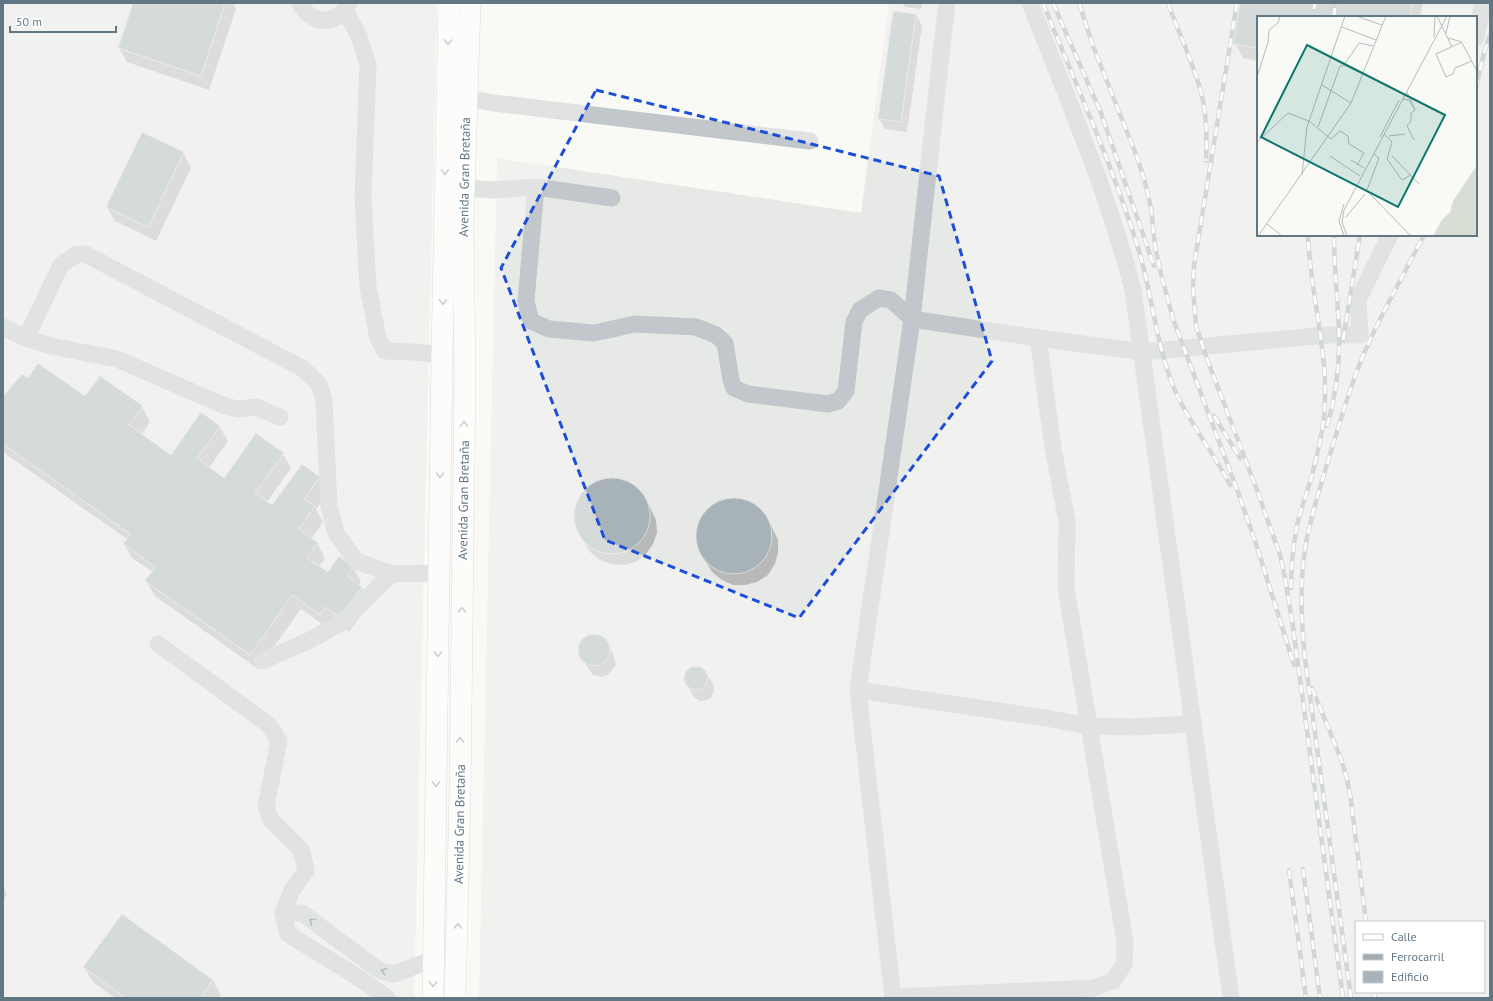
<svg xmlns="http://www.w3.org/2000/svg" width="1493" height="1001" viewBox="0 0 1493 1001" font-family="'PT Sans',sans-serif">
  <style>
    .built { fill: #e7e9e7; fill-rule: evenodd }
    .shadow { fill: #0003 }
    .building { fill: #a8b3b9; stroke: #dbdad8 }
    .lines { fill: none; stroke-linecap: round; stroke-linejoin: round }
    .major-casing { stroke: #b6bcc0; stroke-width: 22 }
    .minor { stroke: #c1c7ca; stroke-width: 17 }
    .major { stroke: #fff; stroke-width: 21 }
    .rail-casing { stroke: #a2abb0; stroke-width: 4.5 }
    .rail { stroke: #fff; stroke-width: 3; stroke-dasharray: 9; stroke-linecap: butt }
    .oneway { stroke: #90a0a9 }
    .oneway2 { stroke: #617784 }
    .marked { fill: none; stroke: #1d4ed8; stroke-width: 3; stroke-dasharray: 8 5; stroke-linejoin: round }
    .labels { text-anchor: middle; stroke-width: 4; stroke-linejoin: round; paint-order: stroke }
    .street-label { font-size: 13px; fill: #617784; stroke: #fff }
    .inset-road { fill: none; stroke: #b3bdc1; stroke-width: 1 }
    .view { fill: #0f766e; fill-opacity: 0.15; stroke: #0f766e; stroke-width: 2 }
    .inset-edge { fill: none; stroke: #617784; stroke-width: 2 }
  </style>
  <rect width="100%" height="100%" fill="#f9f9f6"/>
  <!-- built -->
  <g class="built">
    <path d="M3,3H437L414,998H3Z"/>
    <path d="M889,3H1490V998H479L497,158L861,213ZM1258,17H1476V235H1258ZM1356,922H1484V992H1356Z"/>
  </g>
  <!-- shadow -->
  <g class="shadow">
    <path d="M134,3H233L236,9L209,90L127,62L119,48Z"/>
    <path d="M903,3H922L921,9L905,7Z"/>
    <path d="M1241,3H1423L1420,17H1258V61L1243,58L1235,43Z"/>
    <path d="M916,15L922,26L907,132L885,129L879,118Z"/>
    <path d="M183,153L191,168L156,241L115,221L107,207Z"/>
    <path d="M28,379L86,397L142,407L150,422L141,435L171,456L219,426L228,441L209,468L225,479L283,454L291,468L267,502L272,506L319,477L328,492L316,509L323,522L311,539L317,543L325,558L319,567L328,574L353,567L361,582L359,585L362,588L370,602L349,632L334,621L328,628L301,609L258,669L155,596L146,581L153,572L132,558L124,544L127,539L3,452V397Z"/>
    <path d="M614,479L626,481L637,488L645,497L656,520L657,533L653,544L646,554L636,562L624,565L611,564L600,560L590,552L577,530L575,518L576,505L582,494L591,486L602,480Z"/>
    <path d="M736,499L748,501L759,508L767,517L778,540V553L775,564L768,575L757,582L745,585H733L722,580L712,572L699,550L697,538L698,526L704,514L713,506L724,500Z"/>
    <path d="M589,635L599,636L607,642L613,654L616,664L614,668L607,675L602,677L593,675L580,656L579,646L585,638Z"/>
    <path d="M697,667L704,669L713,684L714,691L711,698L704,701H700L694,697L685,682V675L689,669Z"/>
    <path d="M3,886L7,894L3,900Z"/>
    <path d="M84,967L213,980L221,995L219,998H115L93,982Z"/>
  </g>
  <!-- building -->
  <g class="building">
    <path d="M133,3H225L201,76L118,48Z"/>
    <path d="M1240,3H1412L1410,17H1258V48L1233,44Z"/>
    <path d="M893,11L916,14L901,122L878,119Z"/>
    <path d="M142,132L184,152L148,227L106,207Z"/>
    <path d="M38,363L85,396L100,376L143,406L129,425L171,455L201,412L220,426L197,458L224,478L256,433L284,453L255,493L272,505L302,464L320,477L304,499L315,506L299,529L318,543L307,558L328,572L339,556L353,567L347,576L362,587L340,618L325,607L320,615L292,595L250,655L145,581L155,567L123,544L130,534L3,444V396L22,374L28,378Z"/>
    <circle cx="612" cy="516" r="38"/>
    <circle cx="734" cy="536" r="38"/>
    <circle cx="594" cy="650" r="16"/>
    <circle cx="696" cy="678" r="12"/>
    <path d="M122,914L213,980L200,998H126L83,967Z"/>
  </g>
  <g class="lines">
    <!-- major casing -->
    <g class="major-casing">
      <g id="major">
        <path d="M433,998L442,355L449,3"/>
        <path d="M455,998L460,794L465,377L463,224L470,3"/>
      </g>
    </g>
    <!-- minor -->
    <g class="minor">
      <path d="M300,3C311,26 337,26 349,3"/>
      <path d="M1030,3C1067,98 1108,192 1133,290L1231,998"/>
      <path d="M345,11L359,36L368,65L363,197L368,287L378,338L385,351L414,352L442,355"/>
      <path d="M1476,38L1483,3"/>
      <path d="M466,98L494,103L810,141"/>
      <path d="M536,187L526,301L531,321L549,329L594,333L635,324L696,327L716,335L725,343L731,380L734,388L748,394L828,404L838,401L846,391L854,322L860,310L879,298L891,300L912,319L1038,338L1143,352L1328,335H1360L1358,300L1390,235"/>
      <path d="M464,188L492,190L536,187L612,198"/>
      <path d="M3,327L26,338L51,346L117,359L225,406L238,409L256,407L280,417"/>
      <path d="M26,338L61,265L75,255L85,254L302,368L319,384L324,401L329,506L336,533L356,561L392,574L439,573"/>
      <path d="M158,644L269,725L279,741L266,806L271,820L302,851L306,871L292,890L283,913L288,934L356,976L387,998"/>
      <path d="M262,661L310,640L344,621L377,588L392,574"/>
      <path d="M858,690L1046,718L1088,726L1131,727L1193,724"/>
      <path d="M283,913H302L380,971L394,974L434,959"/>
      <path d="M893,997L1093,988L1113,981L1124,964L1125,942L1066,588L1067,521L1053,448L1038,338"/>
      <path d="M893,998L858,690L912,319L942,45L947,3"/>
    </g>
    <!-- major -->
    <use href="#major" class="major"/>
    <!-- rail casing -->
    <g class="rail-casing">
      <g id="rail">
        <path d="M1043,3C1076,85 1113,166 1139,251C1152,295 1156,342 1173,386C1188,422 1213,451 1230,485"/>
        <path d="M1053,3L1101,113L1154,266"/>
        <path d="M1079,3L1093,46L1137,157L1145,182L1151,208L1155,246L1161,274L1173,319L1239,495L1258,550L1294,665"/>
        <path d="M1168,3C1179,34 1194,64 1202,96C1207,117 1207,139 1206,161"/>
        <path d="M1237,3L1194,265L1193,287L1196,326L1207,359L1257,490L1280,555L1285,578L1292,620L1343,998"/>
        <path d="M1314,9L1315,3"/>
        <path d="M1334,17L1335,3"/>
        <path d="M1476,88L1484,53L1490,35"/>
        <path d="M1343,340L1360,235"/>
        <path d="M1214,416L1240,458"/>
        <path d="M1327,426C1336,396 1340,364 1339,332C1338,300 1334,268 1334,235"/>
        <path d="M1291,588C1291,569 1293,549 1296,531C1299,512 1307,494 1312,475C1317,456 1322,436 1324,416C1330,355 1310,296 1308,235"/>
        <path d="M1312,688L1341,759L1347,779L1351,800L1366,922"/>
        <path d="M1303,869L1320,998"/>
        <path d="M1289,870L1306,998"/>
        <path d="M1374,992L1375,998"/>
        <path d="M1351,998L1305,659C1301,619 1299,578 1307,538C1313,508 1323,478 1332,448C1343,412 1354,374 1370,340C1387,304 1406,270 1424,235"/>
      </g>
    </g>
    <!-- rail -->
    <use href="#rail" class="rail"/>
  </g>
  <!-- one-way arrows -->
  <defs><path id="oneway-chevron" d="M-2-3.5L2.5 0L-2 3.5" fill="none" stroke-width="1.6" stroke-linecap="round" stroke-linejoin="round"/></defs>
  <g class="oneway">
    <use href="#oneway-chevron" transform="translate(448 42) rotate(91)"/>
    <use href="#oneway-chevron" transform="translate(445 172) rotate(91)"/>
    <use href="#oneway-chevron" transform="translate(443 302) rotate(91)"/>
    <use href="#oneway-chevron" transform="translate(464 424) rotate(-89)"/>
    <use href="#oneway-chevron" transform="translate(440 475) rotate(91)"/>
    <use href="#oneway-chevron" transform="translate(462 610) rotate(-89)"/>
    <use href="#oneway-chevron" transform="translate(438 654) rotate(91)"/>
    <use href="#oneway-chevron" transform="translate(460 740) rotate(-89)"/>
    <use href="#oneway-chevron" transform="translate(436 784) rotate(91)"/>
    <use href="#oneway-chevron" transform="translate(458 926) rotate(-88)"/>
    <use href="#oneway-chevron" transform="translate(433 984) rotate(91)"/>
  </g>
  <g class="oneway2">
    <use href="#oneway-chevron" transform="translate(312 921) rotate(-142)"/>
    <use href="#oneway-chevron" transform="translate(384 971) rotate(-163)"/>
  </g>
  <!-- marked area -->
  <path d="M0 0H1493V1001H0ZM596,90L939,176L992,361L799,618L605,540L501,268Z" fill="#f9f9f6" fill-opacity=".55" fill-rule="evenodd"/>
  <path class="marked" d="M596,90L939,176L992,361L799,618L605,540L501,268Z"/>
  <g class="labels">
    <!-- street labels -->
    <g class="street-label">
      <text transform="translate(464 177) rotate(-89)" y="5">Avenida Gran Bretaña</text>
      <text transform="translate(463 500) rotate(-89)" y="5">Avenida Gran Bretaña</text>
      <text transform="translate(459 824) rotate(-89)" y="5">Avenida Gran Bretaña</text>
    </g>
  </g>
  <!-- overview -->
  <g transform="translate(1257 16)">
    <rect width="220" height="220" fill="#f9f9f6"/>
    <path d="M220,149V220H176L185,204L193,196L196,185Z" fill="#d9ded4"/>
    <path class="inset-road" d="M99,0L125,9M180,0L195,31M85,11L119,24M189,17L193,0M177,21L178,0M191,22L205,26L179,38L189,61L196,58L198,52L215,45M205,27L220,55M87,49L102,27L116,30M0,61L11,26L12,14L21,7L23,0M65,69L94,87M150,76L158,94M146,83L152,84L158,94M61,111L83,50L87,49L106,58M127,118L135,126L130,143L145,164L154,159M132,120L148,118M123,121L142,84M157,124L150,110L154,105V97L158,94M0,126L31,97L52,105L74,123L83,115L91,120L92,128L107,137L100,149M73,140L103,160M135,140L162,168M94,144L107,152M45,159L50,111L88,0M110,174L122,142L117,138M113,178L154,220M87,188L82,205L87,220M89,201L108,178M10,208L25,220M1,220L94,87L129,0M90,220L85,206L87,194L190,0"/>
    <path class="view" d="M50,29L188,99L141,191L4,121Z"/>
    <rect width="220" height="220" class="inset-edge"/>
  </g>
  <!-- border -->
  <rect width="1493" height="1001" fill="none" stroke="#617784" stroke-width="8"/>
  <!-- legend -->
  <rect x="1355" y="921" width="130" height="72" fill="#ffffff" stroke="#c0c9ce"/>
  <rect x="1363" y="934" width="20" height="6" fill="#ffffff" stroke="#c0c9ce"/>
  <text x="1391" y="941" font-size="12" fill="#617784">Calle</text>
  <rect x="1363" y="954" width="20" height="6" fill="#a2abb0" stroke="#c0c9ce"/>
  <text x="1391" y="961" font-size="12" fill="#617784">Ferrocarril</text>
  <rect x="1363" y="971" width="20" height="12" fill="#a8b3b9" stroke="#c0c9ce"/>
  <text x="1391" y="981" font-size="12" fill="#617784">Edificio</text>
  <!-- scale -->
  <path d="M10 26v6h106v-6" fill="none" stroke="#617784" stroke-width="2"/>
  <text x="16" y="26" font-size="12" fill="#617784" stroke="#ffffff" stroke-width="3" paint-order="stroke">50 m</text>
</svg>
